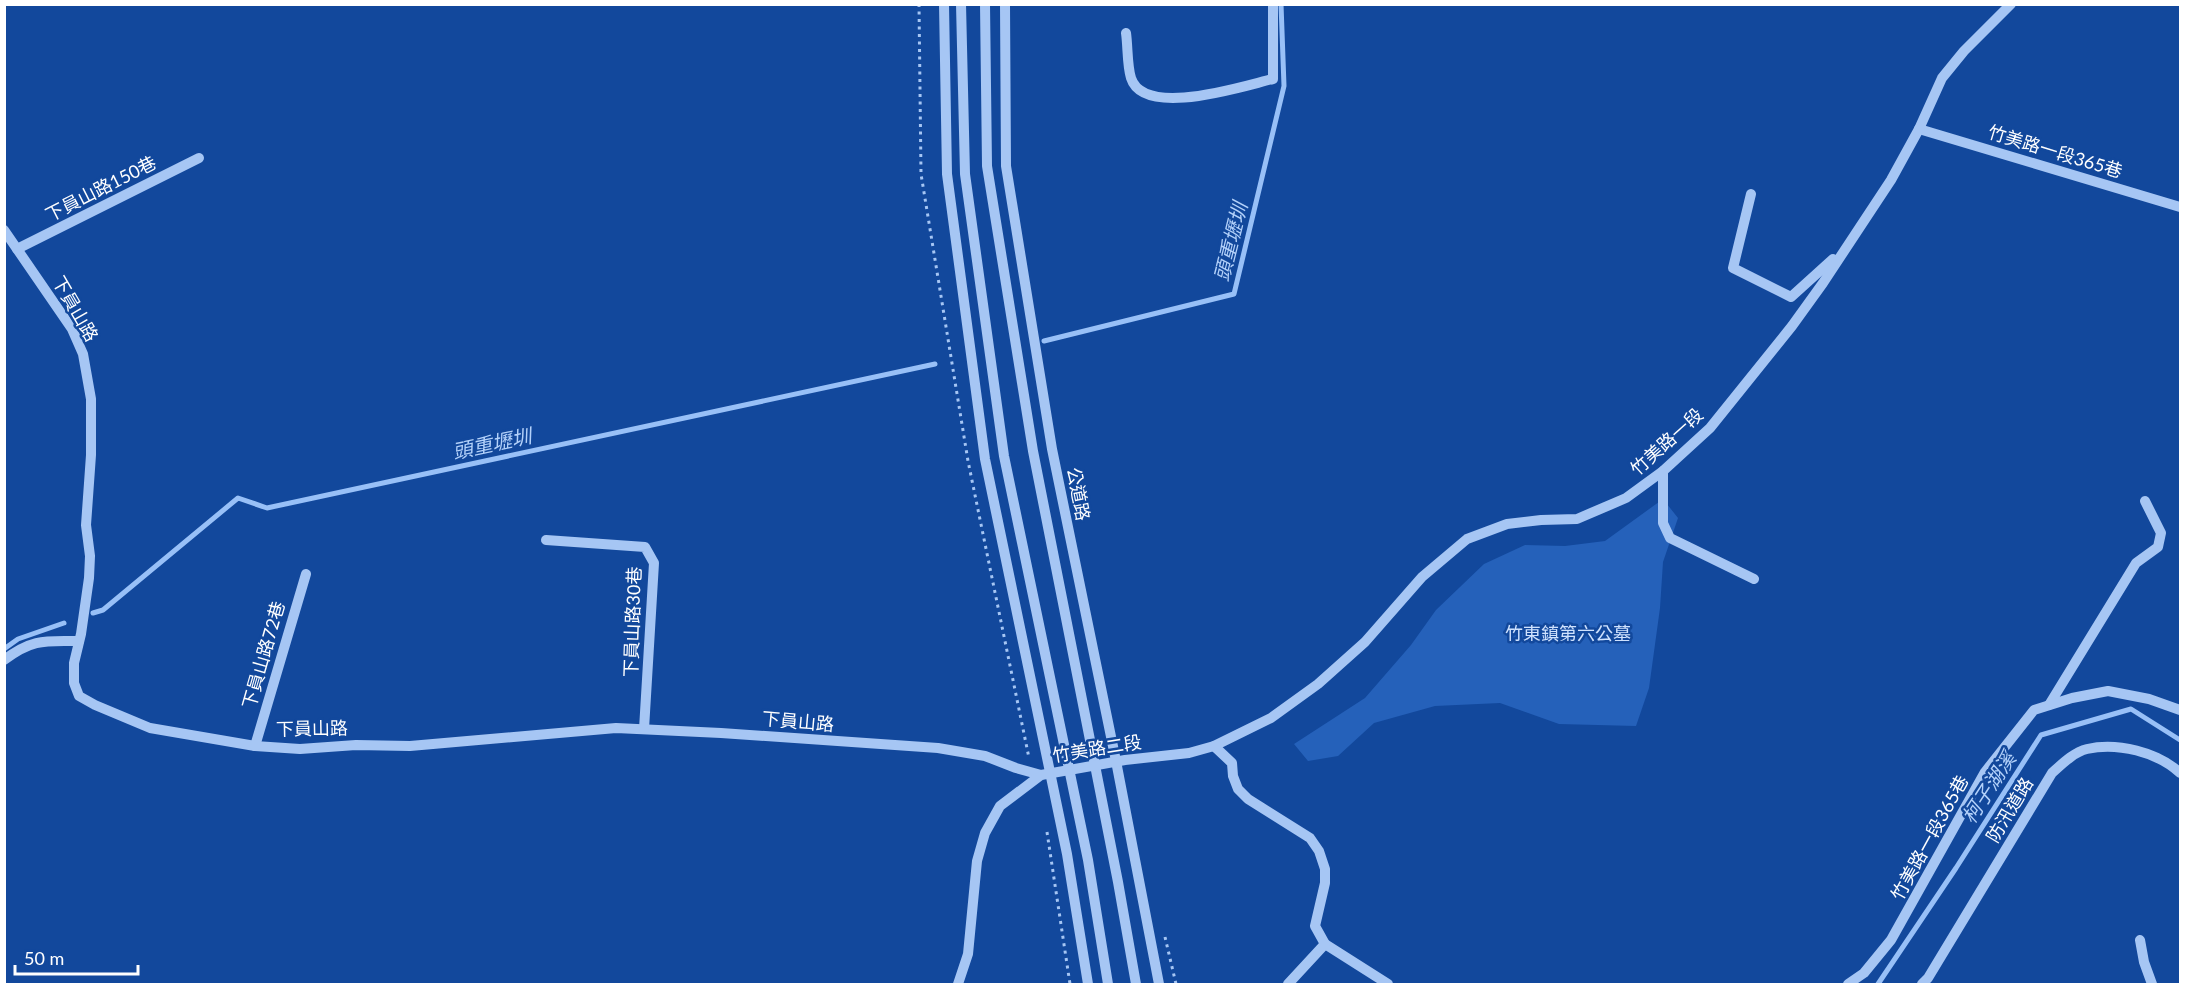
<svg xmlns="http://www.w3.org/2000/svg" width="2185" height="989" viewBox="0 0 2185 989" font-family="Lato,'Noto Sans TC',sans-serif">
  <style>
    .green { fill: #2561ba }
    .lines { fill: none; stroke-linecap: round; stroke-linejoin: round }
    .stream { stroke: #98c0f7; stroke-width: 5 }
    .path { stroke: #a6c6f4; stroke-width: 3; stroke-dasharray: 3 4.5; stroke-linecap: butt }
    .minor { stroke: #a6c6f4; stroke-width: 10 }
    .labels { text-anchor: middle; stroke-width: 5; stroke-linejoin: round; paint-order: stroke }
    .street-label { font-size: 18px; fill: #fff; stroke: #12489c }
    .park-label { font-size: 18px; fill: #cfe2fe; stroke: #12489c }
    .water-label { font-size: 20px; font-style: italic; fill: #b3d1fa; stroke: #12489c }
  </style>
  <rect width="100%" height="100%" fill="#12489c"/>
  <!-- green -->
  <path class="green" d="M1663,499L1678,518L1663,562L1660,608L1649,688L1636,726L1559,724L1500,703L1435,706L1374,723L1338,756L1308,761L1294,744L1365,698L1411,645L1436,610L1484,564L1525,545L1565,546L1605,541Z"/>
  <g class="lines">
    <!-- stream -->
    <g class="stream">
      <path d="M1044,341L1234,294L1284,86L1281,4"/>
      <path d="M93,613L103,610L238,498L267,508L935,364"/>
      <path d="M4,649L18,639L64,623"/>
      <path d="M1878,984L1956,868L2041,735L2131,709L2180,740"/>
    </g>
    <!-- path -->
    <g class="path">
      <path d="M919,4L921,174L968,461L1029,758"/>
      <path d="M1047,832L1070,984"/>
      <path d="M1165,937L1176,984"/>
    </g>
    <!-- minor -->
    <g class="minor">
      <path d="M944,4L947,174L985,459L1067,854L1088,984"/>
      <path d="M961,4L965,174L1004,456L1088,860L1108,984"/>
      <path d="M985,4L987,166L1033,451L1118,882L1136,984"/>
      <path d="M1005,4L1006,166L1052,449L1116,761L1159,984"/>
      <path d="M1126,33C1128,47 1127,65 1131,78C1144,119 1246,85 1273,79V4"/>
      <path d="M1919,129L2180,207"/>
      <path d="M1751,194L1733,268L1791,297L1833,259"/>
      <path d="M4,230L72,329L83,354L91,399V455L86,525L90,556L89,578L81,634L74,663V683L79,696L95,705L150,728L255,746L300,749L356,745L410,746L616,728L721,733L938,748L985,756L1016,768L1041,775"/>
      <path d="M17,249L199,158"/>
      <path d="M1663,471V523L1670,538L1754,579"/>
      <path d="M546,540L645,547L654,563L644,729"/>
      <path d="M4,660C33,638 46,641 79,641"/>
      <path d="M2049,705L2136,563L2158,547L2161,533L2145,501"/>
      <path d="M255,746L306,574"/>
      <path d="M1214,746L1232,763L1233,776L1238,789L1248,799L1310,838L1319,851L1325,869V883L1315,926L1325,944L1388,984"/>
      <path d="M2140,940L2144,962L2152,984"/>
      <path d="M958,984L968,954L977,861L985,833L1000,806L1041,775L1125,760L1189,753L1214,746L1271,718L1318,684L1365,642L1422,577L1467,539L1507,524L1541,520L1577,519L1626,498L1663,471L1710,428L1792,326L1823,283L1891,180L1919,129L1942,78L1964,51L2011,4"/>
      <path d="M1288,984L1325,944"/>
      <path d="M1848,984L1864,973L1891,940L1985,772L2034,710L2072,698L2108,691L2149,699L2180,710"/>
      <path d="M1922,984L1928,978L2052,773C2062,764 2074,752 2087,749C2117,742 2158,752 2180,773"/>
    </g>
  </g>
  <g class="labels">
    <!-- street labels -->
    <g class="street-label">
      <text transform="translate(2055 152) rotate(17)" y="6">竹美路一段365巷</text>
      <text transform="translate(101 189) rotate(-27)" y="6">下員山路150巷</text>
      <text transform="translate(75 309) rotate(60)" y="6">下員山路</text>
      <text transform="translate(1667 442) rotate(-42)" y="6">竹美路一段</text>
      <text transform="translate(1078 494) rotate(79)" y="6">公道路</text>
      <text transform="translate(633 622) rotate(-88)" y="6">下員山路30巷</text>
      <text transform="translate(264 655) rotate(-74)" y="6">下員山路72巷</text>
      <text transform="translate(798 722) rotate(5)" y="6">下員山路</text>
      <text transform="translate(312 729) rotate(-1)" y="6">下員山路</text>
      <text transform="translate(1097 749) rotate(-9)" y="6">竹美路二段</text>
      <text transform="translate(2010 810) rotate(-59)" y="6">防汛道路</text>
      <text transform="translate(1930 838) rotate(-61)" y="6">竹美路一段365巷</text>
    </g>
    <!-- park labels -->
    <g class="park-label">
      <text x="1568" y="640">竹東鎮第六公墓</text>
    </g>
    <!-- water labels -->
    <g class="water-label">
      <text transform="translate(1231 242) rotate(-76)" y="7">頭重壢圳</text>
      <text transform="translate(492 444) rotate(-12)" y="7">頭重壢圳</text>
      <text transform="translate(1989 788) rotate(-57)" y="7">柯子湖溪</text>
    </g>
  </g>
  <!-- border -->
  <rect width="2185" height="989" fill="none" stroke="#ffffff" stroke-width="12"/>
  <!-- scale -->
  <path d="M15 965v9h123v-9" fill="none" stroke="#ffffff" stroke-width="3"/>
  <text x="24" y="965" font-size="18" fill="#ffffff" stroke="#12489c" stroke-width="4.5" paint-order="stroke">50 m</text>
</svg>
